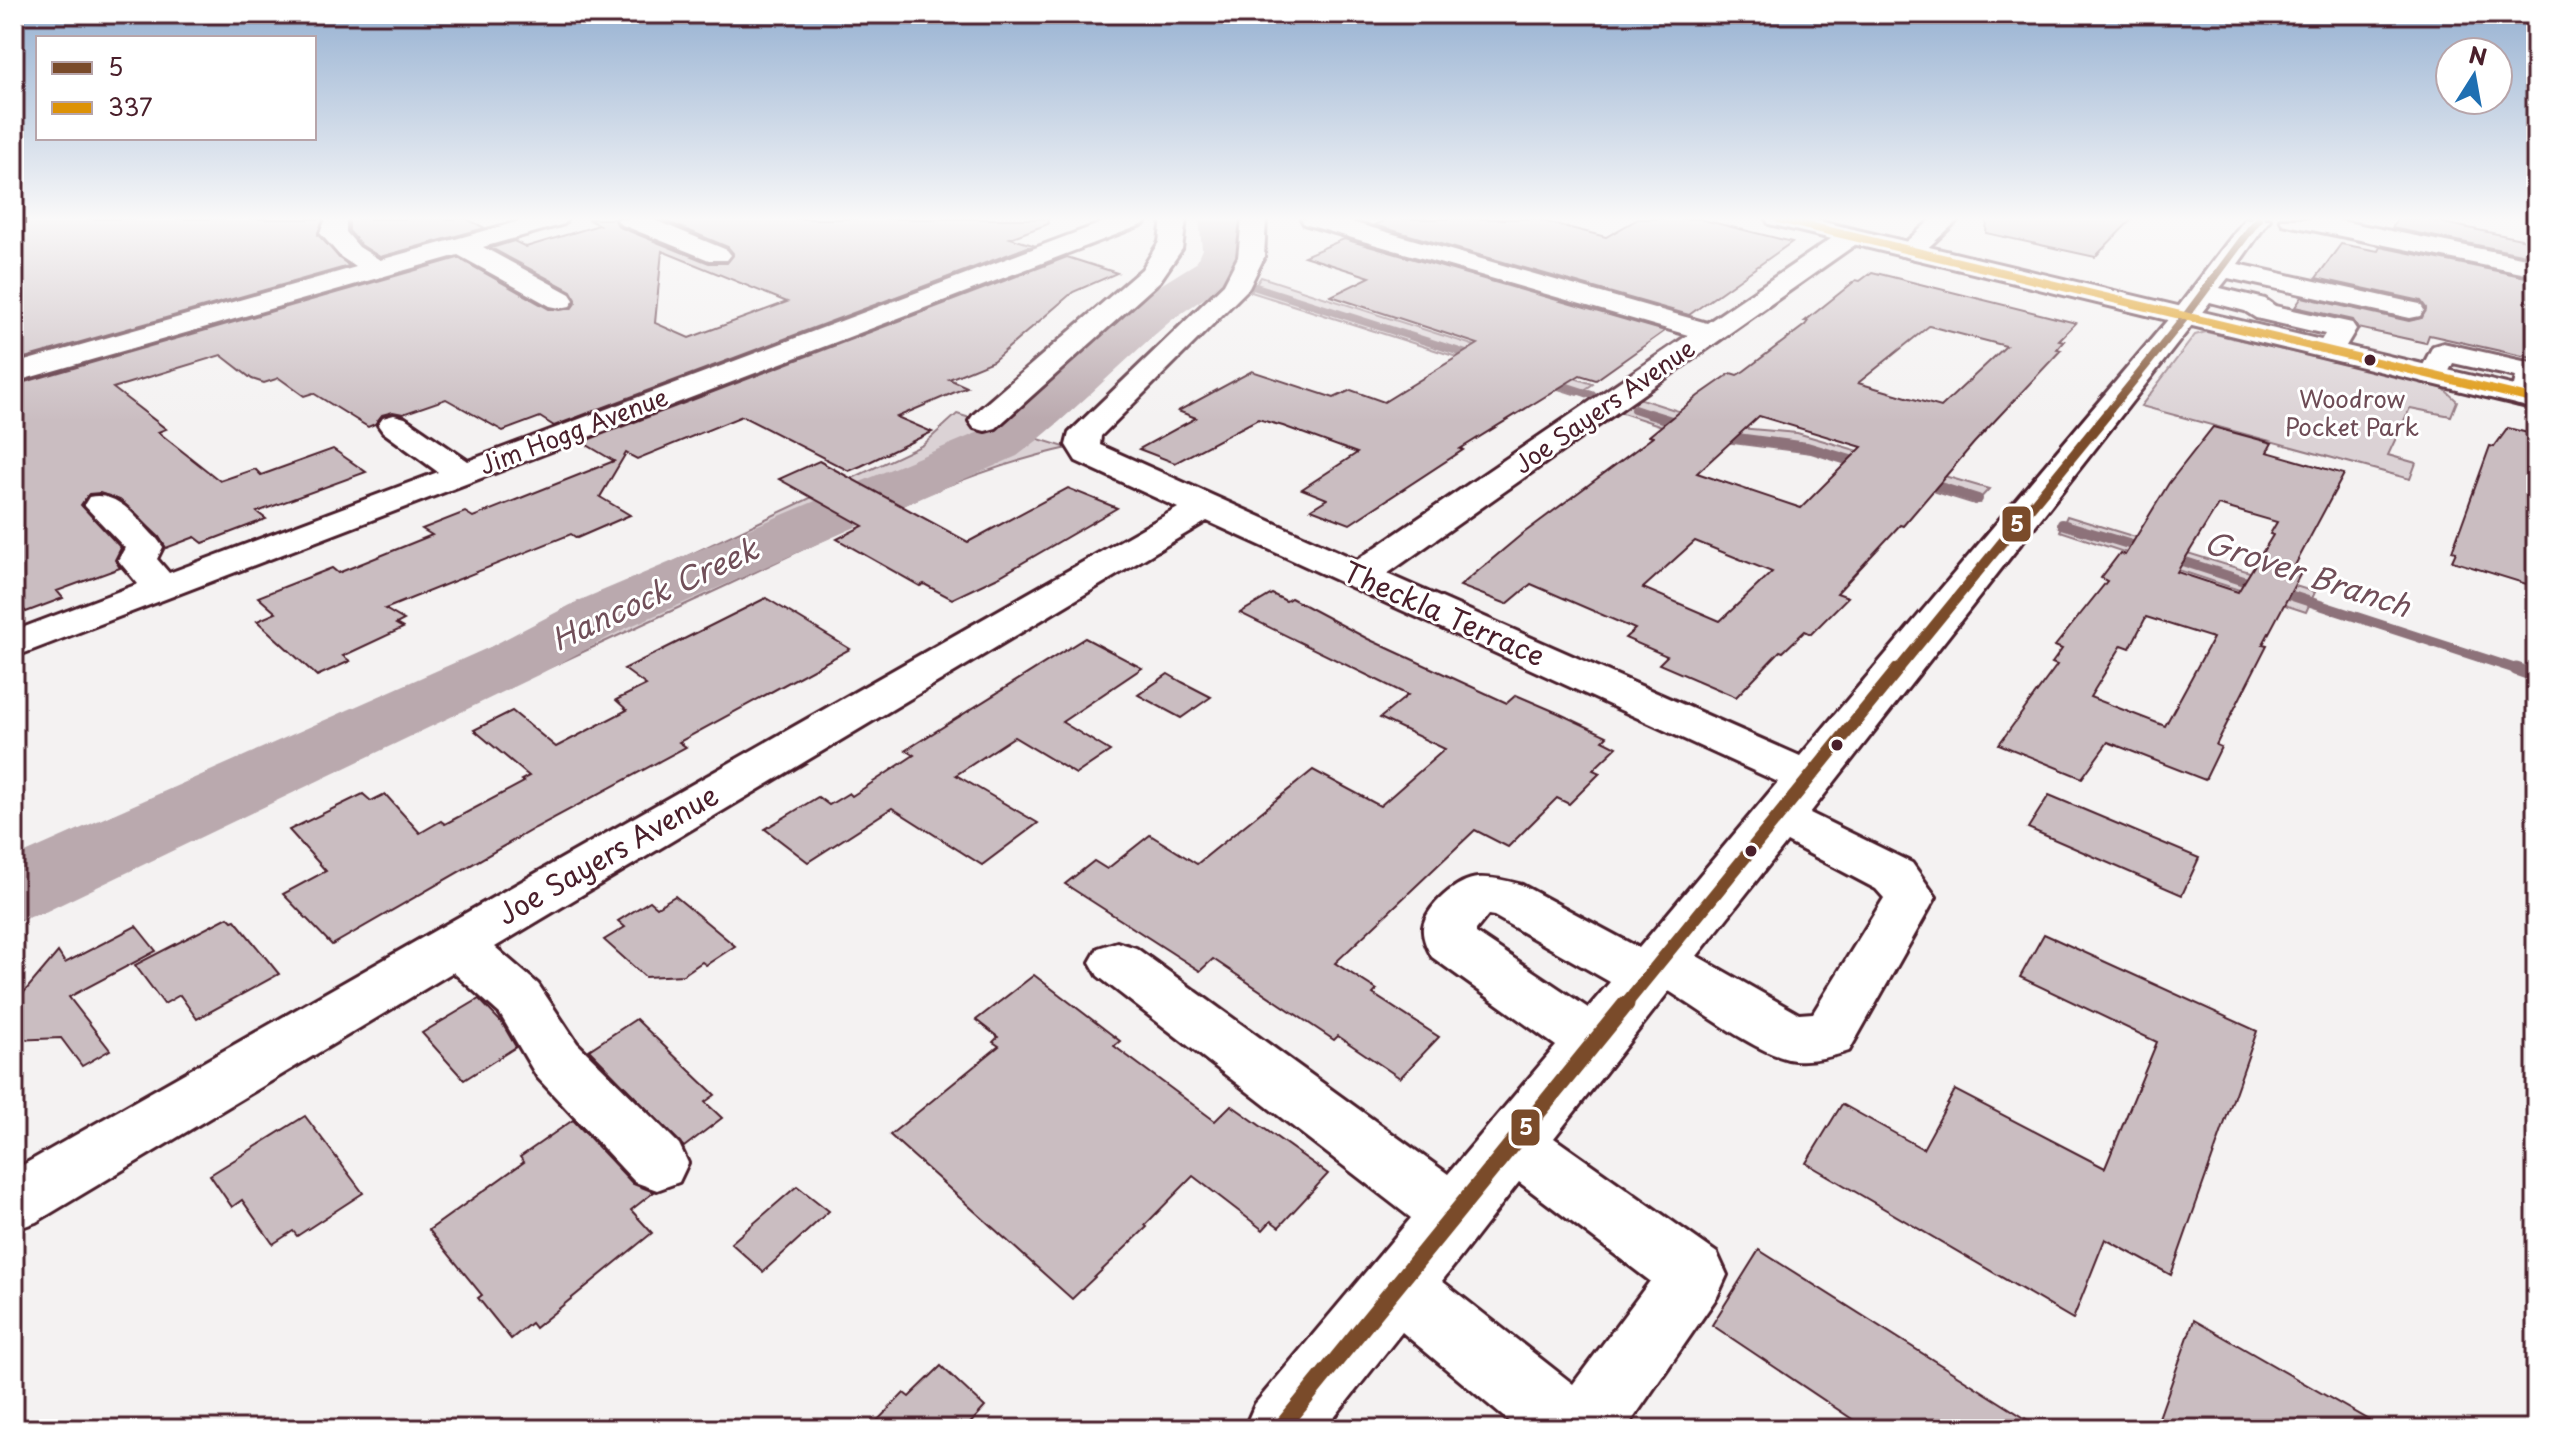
<svg xmlns="http://www.w3.org/2000/svg" width="2550" height="1443" viewBox="0 0 2550 1443" font-family="'Playpen Sans',sans-serif">
  <style>
    .green { fill: #dbd2d5; stroke: #927880; stroke-width: 2 }
    .lines { fill: none; stroke-linecap: round; stroke-linejoin: round }
    .stream-far2 { stroke: #8d727a; stroke-width: 8 }
    .stream-far1 { stroke: #8d727a; stroke-width: 10 }
    .stream { stroke: #8d727a; stroke-width: 13 }
    .river { fill: #baa9ae; fill-rule: evenodd }
    .building { fill: #cabdc1; stroke: #4a1f2b; stroke-width: 2; fill-rule: evenodd }
    .minor-casing { stroke: #4a1f2b; stroke-width: 6 }
    .major-casing { stroke: #4a1f2b; stroke-width: 6 }
    .minor { fill: #fff; fill-rule: evenodd }
    .major { fill: #fff; fill-rule: evenodd }
    .bus-1-far3-casing { stroke: #fff; stroke-width: 12 }
    .bus-1-far2-casing { stroke: #fff; stroke-width: 15 }
    .bus-1-far1-casing { stroke: #fff; stroke-width: 19 }
    .bus-1-casing { stroke: #fff; stroke-width: 23 }
    .bus-2-casing { stroke: #fff; stroke-width: 12 }
    .bus-1-far3 { stroke: #7a4b2a; stroke-width: 8 }
    .bus-1-far2 { stroke: #7a4b2a; stroke-width: 10 }
    .bus-1-far1 { stroke: #7a4b2a; stroke-width: 13 }
    .bus-1 { stroke: #7a4b2a; stroke-width: 17 }
    .bus-2 { stroke: #dd9206; stroke-width: 8 }
    .bus-dot { fill: #4a1f2b; stroke: #fff; stroke-width: 3 }
    .labels { text-anchor: middle; stroke-width: 6; stroke-linejoin: round; paint-order: stroke }
    .far-park-label { font-size: 24px; fill: #6e4c56; stroke: #fff }
    .far-street-label { font-size: 24px; fill: #4a1f2b; stroke: #fff }
    .street-label { font-size: 28px; fill: #4a1f2b; stroke: #fff }
    .water-label { font-size: 30px; font-style: italic; fill: #714f59; stroke: #fff }
    .line-badge { stroke: #fff; stroke-width: 3 }
    .badge-label { font-size: 22px; text-anchor: middle; font-weight: bold; fill: #fff }
  </style>
  <rect width="100%" height="100%" fill="#f4f2f2"/>
  <filter id="ink" filterUnits="userSpaceOnUse"><feTurbulence type="fractalNoise" baseFrequency=".0125" numOctaves="2"/><feDisplacementMap in="SourceGraphic" scale="16" xChannelSelector="R" yChannelSelector="G"/><feConvolveMatrix kernelMatrix="1 2 1 2 8 2 1 2 1" color-interpolation-filters="sRGB"/></filter>
  <g filter="url(#ink)">
    <!-- green -->
    <g class="green">
      <path d="M1261,277L1593,384L1577,395L1251,292Z"/>
      <path d="M2206,332L2430,384L2444,389L2457,401L2451,416L2410,408L2388,455L2416,463L2410,479L2141,406L2195,335Z"/>
      <path d="M1638,398L1727,427L1797,433L1989,489L1975,504L1811,453L1702,439L1619,412Z"/>
      <path d="M957,414L1068,448C944,475 810,548 693,601C465,706 240,813 14,923V868L253,760L923,445Z"/>
      <path d="M2067,516L2315,592L2306,612L2060,531Z"/>
    </g>
    <g class="lines">
      <!-- stream-far2 -->
      <g class="stream-far2">
        <path d="M1206,278L1220,280"/>
        <path d="M1256,287L1479,358"/>
        <path d="M1549,381L1592,395"/>
        <path d="M1634,409L1655,416"/>
      </g>
      <!-- stream-far1 -->
      <g class="stream-far1">
        <path d="M1649,414L1681,424"/>
        <path d="M1722,436L1807,447L1864,464"/>
        <path d="M1924,482L1978,499"/>
        <path d="M2062,524L2145,549"/>
        <path d="M2170,557L2259,586"/>
        <path d="M2277,591L2522,671"/>
      </g>
      <!-- stream -->
      <path class="stream" d="M2516,669L2536,676"/>
      <!-- river -->
      <path class="river" d="M1199,219H1239C1244,236 1247,252 1238,267C1221,293 1189,305 1166,325C1115,368 1071,416 1017,456L624,629L538,675L43,913L14,922V858L490,647L578,601L979,432L1024,400L1151,291L1196,263L1202,249Z"/>
    </g>
    <!-- building -->
    <g class="building">
      <path d="M14,219H323L318,235L349,266L14,361Z"/>
      <path d="M349,219H467L485,228L380,257L361,245L349,231Z"/>
      <path d="M588,219H614L619,227L709,263H727L733,253L728,247L661,219H1048V224L1010,238L1033,245L554,426L540,417L503,431L446,399L403,414L393,412L382,415L375,424L368,427L313,393L304,396L279,378L264,383L252,379L221,355L113,388L166,429L158,432L220,481L255,469L261,475L333,449L366,472L257,512L266,519L203,543L195,537L166,548L159,537L120,500L100,493L89,494L81,505L121,548L115,560L120,568L57,591L63,598L26,612L14,599V385L458,258L549,309H571L576,302L571,291L491,248L514,241L526,247L599,225ZM662,251L787,302L689,338L655,323Z"/>
      <path d="M1388,219H1535L1606,237L1638,219H1700L1792,242L1689,315L1374,225Z"/>
      <path d="M1987,219H2132L2095,257L1986,233Z"/>
      <path d="M2397,219H2425L2536,242V257L2392,228Z"/>
      <path d="M1344,239L1665,331L1596,380L1580,375L1460,449L1463,450L1350,524L1311,509L1327,499L1302,489L1357,453L1283,426L1258,419L1175,463L1139,449L1196,418L1178,411L1252,371L1334,398L1351,390L1384,402L1478,344L1331,296L1370,277L1304,256Z"/>
      <path d="M2341,244L2378,251L2380,247L2536,279V359L2429,335L2426,343L2358,328L2353,320L2295,307L2302,297L2409,321L2422,318L2426,308L2421,301L2316,278Z"/>
      <path d="M1067,257L1117,273L1073,292L993,361L949,379L967,387L897,417L932,432L861,466L849,471L742,416L637,459L626,453L600,497L630,515L577,538L571,534L385,609L404,620L396,624L403,628L343,656L350,661L317,676L257,621L276,613L258,597L332,568L338,573L432,535L422,529L465,512L473,517L614,461L582,442Z"/>
      <path d="M1872,272L2076,323L2059,340L2064,341L2057,349L2061,350L1974,443L1903,526L1900,525L1837,593L1848,597L1811,634L1805,631L1783,652L1780,651L1736,697L1659,664L1667,656L1625,638L1635,629L1531,584L1507,604L1460,586L1521,535L1653,437L1649,436L1698,396L1731,373L1737,375L1744,371L1805,325L1808,321H1805L1856,280L1860,281ZM1929,326L2006,346L1941,407L1858,383ZM1759,416L1862,447L1801,508L1697,473ZM1695,541L1772,572L1720,621L1643,588Z"/>
      <path d="M2213,427L2272,443L2267,452L2344,474L2293,569L2302,571L2263,644L2267,645L2216,745L2221,747L2205,780L2108,742L2082,778L1999,744L2057,665L2052,663L2062,649L2055,646L2107,581L2101,578L2120,553L2125,555L2169,483ZM2218,505L2277,522L2270,534L2273,535L2238,592L2177,572ZM2146,617L2213,638L2165,726L2090,697L2122,645L2130,648Z"/>
      <path d="M2508,428L2536,435V587L2452,561L2456,552L2452,551L2490,446L2494,447Z"/>
      <path d="M819,461L968,542L1068,488L1117,508L1000,576L952,599L924,584L920,586L837,539L863,526L779,479Z"/>
      <path d="M1272,594L1286,601L1291,598L1368,639L1507,703L1516,695L1558,713L1607,736L1603,740L1617,747L1593,770L1600,773L1569,804L1557,798L1508,847L1475,830L1335,963L1377,990L1373,994L1439,1037L1400,1078L1338,1036L1334,1040L1213,959L1200,971L1065,884L1094,861L1107,869L1150,835L1197,864L1313,770L1380,806L1445,749L1380,718L1408,695L1240,613Z"/>
      <path d="M766,598L850,649L679,742L686,747L535,828L332,945L283,894L326,871L289,830L363,794L371,801L385,794L420,833L441,821L445,824L524,782L521,780L529,776L474,730L512,711L556,747L627,710L616,700L646,685L624,669Z"/>
      <path d="M1085,638L1142,668L1062,722L1110,751L1076,774L1014,737L956,775L1038,823L982,865L892,808L808,862L765,829L818,797L829,805L849,793L852,796L914,755L906,750Z"/>
      <path d="M1168,674L1182,682L1211,697L1181,718L1138,695Z"/>
      <path d="M2049,795L2199,858L2182,895L2028,828Z"/>
      <path d="M675,896L735,946L706,965L702,962L683,975L645,977L604,940L625,927L618,921L650,901L657,907Z"/>
      <path d="M228,917L232,921L235,920L279,974L197,1019L180,995L164,1004L135,965Z"/>
      <path d="M136,926L156,951L69,997L110,1050L82,1066L61,1038L14,1040V1004L58,952L65,963Z"/>
      <path d="M2044,934L2257,1031L2171,1275L2105,1239L2073,1319L1806,1163L1842,1104L1923,1149L1955,1090L2105,1168L2157,1042L2020,977Z"/>
      <path d="M1034,975L1120,1041L1114,1046L1215,1121L1231,1105L1328,1174L1279,1227L1271,1221L1263,1230L1193,1176L1145,1225L1147,1227L1072,1299L890,1135L999,1046L993,1042L998,1037L976,1020Z"/>
      <path d="M479,999L502,1023L516,1047L464,1080L422,1033Z"/>
      <path d="M636,1019L715,1095L705,1102L722,1118L684,1147L589,1050Z"/>
      <path d="M305,1116L363,1193L297,1236L293,1231L273,1244L242,1200L232,1207L210,1175Z"/>
      <path d="M573,1120L633,1184L654,1192L631,1210L652,1233L535,1328L531,1323L511,1339L478,1298L482,1295L429,1230L524,1162L520,1157Z"/>
      <path d="M797,1186L829,1211L763,1272L731,1243Z"/>
      <path d="M1759,1250L2042,1429H1867L1712,1325Z"/>
      <path d="M2194,1320L2384,1429H2155Z"/>
      <path d="M941,1366L985,1407L965,1429H869L904,1393L909,1397Z"/>
    </g>
    <g class="lines">
      <!-- minor casing -->
      <g class="minor-casing">
        <g id="minor">
          <path d="M326,219H346V232L359,247L380,260L527,219H567L564,224L483,247L570,294L574,300L570,306L560,308L550,306L458,255L14,382V364L356,267L341,257L320,233Z"/>
          <path d="M617,219H652L727,250L731,255L727,260H709L620,224Z"/>
          <path d="M1112,219H1147L1144,224L14,657V631L138,584L118,560L125,548L84,505L89,497C119,490 137,520 157,539L163,547L157,559L169,573L438,472L383,432L378,425L383,418L394,415L405,418L468,461Z"/>
          <path d="M1162,219H1186L1182,249L1160,281L996,428L985,431L974,428L969,421L974,414L1142,269L1159,242Z"/>
          <path d="M1242,219H1266L1264,257L1249,288L1101,436L1100,445L1357,560L1688,335L1304,224L1301,219H1341L1707,323L1841,232H1859L1863,237L1859,242L1387,574L1800,756L2176,310L2245,219H2270L2238,264L2410,302L2420,304L2424,310L2420,316L2410,318L2228,278L2220,288L2265,299L2275,306L2352,323L2356,329L2340,356L2330,359L2320,356L2315,350L2325,334L2256,318L2245,311L2210,302L1810,813L1912,863L1936,897L1849,1051C1831,1057 1807,1063 1788,1059C1754,1051 1701,1011 1669,991L1554,1138L1717,1253L1727,1275L1717,1297L1626,1429H1518L1402,1332L1325,1429H1244L1255,1404L1411,1218L1098,976L1090,962L1098,948L1117,942L1136,948L1448,1174L1556,1046L1432,957C1427,948 1422,938 1423,927C1426,906 1458,879 1478,878C1493,877 1508,881 1522,885L1639,948L1778,782L1207,521L495,947L538,984L577,1043L679,1144L688,1163L679,1182L657,1190L635,1182L537,1077L500,1014L453,972L36,1222L14,1230V1170L1178,508L1076,461L1066,445L1069,433L1224,284L1238,257ZM1787,842L1876,889L1884,898L1813,1013L1799,1014L1697,956ZM1488,915L1494,916L1610,982L1588,1008L1476,933V930ZM1519,1182L1650,1281L1573,1384L1442,1281Z"/>
          <path d="M1932,219L1958,220L1919,256H1901L1897,251L1901,246Z"/>
          <path d="M2280,219H2331L2536,260V276L2292,226L2283,224Z"/>
          <path d="M2443,343L2536,364V404L2527,406L2516,404L2511,397L2516,377L2453,363L2444,381L2433,384L2422,381L2418,375L2433,346Z"/>
        </g>
      </g>
      <!-- major casing -->
      <g class="major-casing">
        <path id="major" d="M1766,219H1811L2536,391V409L1778,226L1769,224Z"/>
      </g>
      <!-- minor -->
      <use href="#minor" class="minor"/>
      <!-- major -->
      <use href="#major" class="major"/>
      <!-- bus-1-far3 casing -->
      <g class="bus-1-far3-casing">
        <path id="bus-1-far3" d="M2105,416L2186,316L2258,219"/>
      </g>
      <!-- bus-1-far2 casing -->
      <g class="bus-1-far2-casing">
        <path id="bus-1-far2" d="M1897,671L2107,414"/>
      </g>
      <!-- bus-1-far1 casing -->
      <g class="bus-1-far1-casing">
        <path id="bus-1-far1" d="M1624,1006L1898,669"/>
      </g>
      <!-- bus-1 casing -->
      <g class="bus-1-casing">
        <path id="bus-1" d="M1280,1429L1626,1004"/>
      </g>
      <!-- bus-2 casing -->
      <g class="bus-2-casing">
        <path id="bus-2" d="M1779,219L2536,400"/>
      </g>
      <!-- bus-1-far3 -->
      <use href="#bus-1-far3" class="bus-1-far3"/>
      <!-- bus-1-far2 -->
      <use href="#bus-1-far2" class="bus-1-far2"/>
      <!-- bus-1-far1 -->
      <use href="#bus-1-far1" class="bus-1-far1"/>
      <!-- bus-1 -->
      <use href="#bus-1" class="bus-1"/>
      <!-- bus-2 -->
      <use href="#bus-2" class="bus-2"/>
    </g>
  </g>
  <!-- sky -->
  <linearGradient id="sky" x2="0" y2="1"><stop stop-color="#95b0d1"/><stop offset="0.52" stop-color="#faf9f9"/><stop offset="1" stop-color="#faf9f9" stop-opacity="0"/></linearGradient>
  <rect width="2550" height="421" fill="url(#sky)"/>
  <!-- markers -->
  <g class="bus-dot">
    <circle cx="2370" cy="360" r="7"/>
    <circle cx="1837" cy="745" r="7"/>
    <circle cx="1751" cy="851" r="7"/>
  </g>
  <g class="labels">
    <!-- far-park labels -->
    <g class="far-park-label">
      <text x="2352" y="408">Woodrow<tspan x="2352" dy="28">Pocket Park</tspan></text>
    </g>
    <!-- far-street labels -->
    <g class="far-street-label">
      <text transform="translate(1605 407) rotate(-35)" y="8">Joe Sayers Avenue</text>
      <text transform="translate(574 432) rotate(-21)" y="8">Jim Hogg Avenue</text>
    </g>
    <!-- street labels -->
    <g class="street-label">
      <text transform="translate(1444 614) rotate(24)" y="10">Theckla Terrace</text>
      <text transform="translate(608 855) rotate(-30)" y="10">Joe Sayers Avenue</text>
    </g>
    <!-- water labels -->
    <g class="water-label">
      <text transform="translate(2307 575) rotate(18)" y="10">Grover Branch</text>
      <text transform="translate(655 595) rotate(-25)" y="10">Hancock Creek</text>
    </g>
  </g>
  <g class="line-badge">
    <rect x="2001" y="505" width="31" height="38" rx="8" fill="#7a4b2a"/>
    <rect x="1510" y="1108" width="31" height="39" rx="8" fill="#7a4b2a"/>
  </g>
  <g class="badge-label">
    <text x="2017" y="532">5</text>
    <text x="1526" y="1135">5</text>
  </g>
  <!-- margin -->
  <rect width="2550" height="1443" fill="none" stroke="#fff" stroke-width="48"/>
  <rect x="24" y="24" width="2502" height="1395" fill="none" stroke="#4a1f2b" stroke-width="3" filter="url(#ink)"/>
  <!-- legend -->
  <rect x="36" y="36" width="280" height="104" fill="#ffffff" stroke="#b7a5aa" stroke-width="2"/>
  <rect x="52" y="62" width="40" height="12" fill="#7a4b2a" stroke="#b7a5aa" stroke-width="2"/>
  <text x="108" y="76" font-size="24" fill="#4a1f2b">5</text>
  <rect x="52" y="102" width="40" height="12" fill="#dd9206" stroke="#b7a5aa" stroke-width="2"/>
  <text x="108" y="116" font-size="24" fill="#4a1f2b">337</text>
  <!-- north arrow -->
  <g transform="translate(2474 76) rotate(11)"><circle r="38" fill="#ffffff" stroke="#b7a5aa" stroke-width="2"/>
  <path d="M0-6L14 30L0 20L-14 30Z" fill="#1f6fb2"/>
  <text y="-12" font-size="22" font-weight="bold" text-anchor="middle" fill="#4a1f2b">N</text>
  </g>
</svg>
